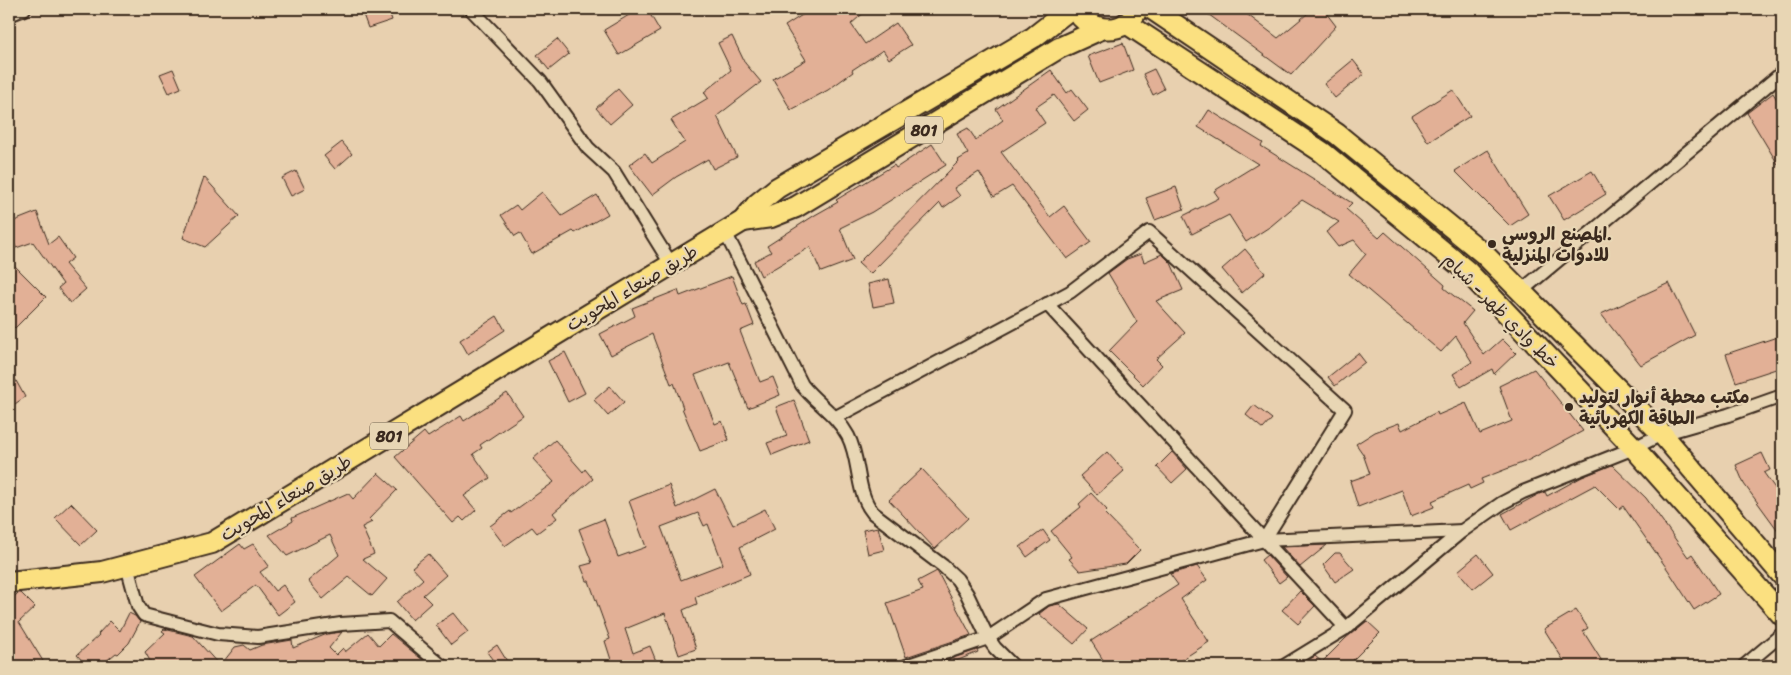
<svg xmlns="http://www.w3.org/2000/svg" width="1791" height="675" viewBox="0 0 1791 675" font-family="Sriracha,'Playpen Sans Arabic',sans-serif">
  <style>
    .building { fill: #e2b096; stroke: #3b2a1e; fill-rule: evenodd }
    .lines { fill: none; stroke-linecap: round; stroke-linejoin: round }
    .minor-casing { stroke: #3b2a1e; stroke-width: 16 }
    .primary-casing { stroke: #3b2a1e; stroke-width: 24 }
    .minor { stroke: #e8d6b4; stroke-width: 12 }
    .primary { stroke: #fbe080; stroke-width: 20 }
    .poi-dot { fill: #3b2a1e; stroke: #e8d6b4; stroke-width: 2 }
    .labels { text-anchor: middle; stroke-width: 4.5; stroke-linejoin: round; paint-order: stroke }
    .shield { fill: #e8d6b4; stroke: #6f5e4b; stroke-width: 1 }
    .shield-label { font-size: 16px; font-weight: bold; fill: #3b2a1e }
    .poi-label { font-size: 18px; font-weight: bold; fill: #3b2a1e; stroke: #e8d6b4; text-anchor: start }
    .street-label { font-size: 18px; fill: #3b2a1e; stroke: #e8d6b4 }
  </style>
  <rect width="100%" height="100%" fill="#e8d0af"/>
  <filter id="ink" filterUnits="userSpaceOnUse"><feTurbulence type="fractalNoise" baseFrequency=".02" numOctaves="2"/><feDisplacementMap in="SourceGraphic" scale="10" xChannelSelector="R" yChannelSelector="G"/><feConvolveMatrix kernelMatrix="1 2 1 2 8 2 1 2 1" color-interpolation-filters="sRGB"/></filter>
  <g filter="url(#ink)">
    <!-- building -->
    <g class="building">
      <path d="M361,9H388L392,20L368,28Z"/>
      <path d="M639,9H647L660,31L619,55L604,30Z"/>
      <path d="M821,9H868L851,24L865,44L896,23L911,45L889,59L883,50L852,70L853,72L828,90L791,110L773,79L806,60L785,26L810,10L813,14Z"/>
      <path d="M1201,9H1240L1278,38L1313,9H1323L1336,26L1291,75Z"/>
      <path d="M732,36L745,63L761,82L717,116L737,157L713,169L708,159L676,177L652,195L629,165L645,153L652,163L685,142L671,120L708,98L704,92L731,70L718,43Z"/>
      <path d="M557,39L569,54L549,70L537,55Z"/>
      <path d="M1123,43L1133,70L1099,83L1088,56Z"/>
      <path d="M1353,60L1364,74L1335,98L1324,84Z"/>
      <path d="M173,69L181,88L169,93L160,74Z"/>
      <path d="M1154,69L1164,89L1153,95L1143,74Z"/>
      <path d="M1051,70L1067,93L1072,89L1088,110L1074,121L1054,95L1035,108L1045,123L1001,152L1050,217L1064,206L1091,242L1067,259L1012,186L994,197L979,172L954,188L960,196L943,208L940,203L870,274L858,263L959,161L958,160L968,154L957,134L968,128L976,140L1003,120L996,109Z"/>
      <path d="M618,89L632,105L610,124L596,108Z"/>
      <path d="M1453,90L1470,116L1428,142L1412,116Z"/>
      <path d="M1773,93L1782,108V171L1747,113Z"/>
      <path d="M1209,110L1263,143L1261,146L1352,203L1346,209L1379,238L1385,232L1445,285L1444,288L1473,311L1463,323L1484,355L1502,339L1516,353L1494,374L1492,369L1461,387L1453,374L1472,362L1456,336L1441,352L1349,274L1366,254L1354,240L1338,247L1326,232L1339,222L1302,200L1271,226L1246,242L1229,215L1192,234L1183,216L1219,198L1214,191L1258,164L1198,127Z"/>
      <path d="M342,142L352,154L335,169L324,156Z"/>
      <path d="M932,144L946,165L872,212L840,228L853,260L821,272L810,247L761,276L754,261L771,252L767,246L815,215L838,202L836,200L894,165L896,168Z"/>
      <path d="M1488,150L1528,214L1510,226L1455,171Z"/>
      <path d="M296,171L305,189L291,196L282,178Z"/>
      <path d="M1592,171L1606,194L1564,220L1549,196Z"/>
      <path d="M204,177L239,216L205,247L183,238Z"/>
      <path d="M1176,187L1184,209L1155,220L1146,198Z"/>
      <path d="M542,192L562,216L597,195L608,214L575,233L573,231L532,254L520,233L515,236L501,215L516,205L520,210Z"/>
      <path d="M37,212L49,244L58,237L73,258L65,264L86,289L70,303L58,288L63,284L33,242L16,248L9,229V223Z"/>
      <path d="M1245,249L1265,273L1242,293L1222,269Z"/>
      <path d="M1141,254L1144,262L1162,254L1171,263L1183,290L1156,301L1185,333L1156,359L1162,365L1143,385L1109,351L1137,322L1108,273L1127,259Z"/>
      <path d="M9,260L46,297L15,328L9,322Z"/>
      <path d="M732,276L743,305L746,304L754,325L740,331L760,382L773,377L780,395L748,408L729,362L695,375L715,424L722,421L729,440L700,451L682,408H683L674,383L671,384L652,334L611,355L600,334L635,316L632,308L678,290L680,296Z"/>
      <path d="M889,279L894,303L873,307L868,284Z"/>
      <path d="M1669,283L1695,335L1641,365L1601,314Z"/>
      <path d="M497,316L505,330L468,354L460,340Z"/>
      <path d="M1780,336L1782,344V367L1736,382L1726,354Z"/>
      <path d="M565,352L585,393L568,402L548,361Z"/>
      <path d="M1358,353L1365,362L1335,386L1328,377Z"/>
      <path d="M9,368L25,397L9,408Z"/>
      <path d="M1534,369L1583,431L1527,461L1481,479L1483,483L1470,489L1468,485L1432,501L1434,507L1411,516L1402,490L1358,507L1350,481L1370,474L1363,454L1356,444L1375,432L1399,423L1402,430L1437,412L1438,415L1466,403L1480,434L1512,421L1499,386Z"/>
      <path d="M610,386L624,402L608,416L594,400Z"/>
      <path d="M507,393L523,416L480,445L482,448L473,454L490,478L464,496L476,510L464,521L460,517L453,523L395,457L424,432L428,437L461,416L464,421Z"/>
      <path d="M794,400L809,440L772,455L767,443L787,436L776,407Z"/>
      <path d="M1254,405L1272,419L1263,429L1246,415Z"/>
      <path d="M555,440L583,472L585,469L593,479L553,513L557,518L537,533L532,527L505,546L490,526L510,511L511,513L554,482L533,459Z"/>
      <path d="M1107,452L1124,471L1097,495L1080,476Z"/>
      <path d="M1172,452L1187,469L1172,483L1157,467Z"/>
      <path d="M1762,453L1770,470L1764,473L1782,498V536L1744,484L1736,465Z"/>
      <path d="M1612,465L1646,498L1688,557L1692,554L1719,594L1694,610L1668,570L1623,506L1619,509L1595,485L1511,530L1502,514L1539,494L1545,492L1547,496L1582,477Z"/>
      <path d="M922,469L968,518L935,549L889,500Z"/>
      <path d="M378,473L397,490L369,519L372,522L362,527L374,554L363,559L387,579L372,596L349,577L323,599L308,581L339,555L330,535L287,556L269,535L293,521L292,518L348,493L353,499Z"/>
      <path d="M669,485L677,508L715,489L733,525L765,509L775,529L740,547L750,574L695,597L697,604L683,610L696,649L679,655L665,613L625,629L633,653L650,646L658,666H613L605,641L610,639L589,581H587L581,566L592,563L579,529L604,519L618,557L646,547L629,501ZM698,513L704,526L708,524L723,564L681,580L661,527Z"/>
      <path d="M1091,493L1107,510L1104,513L1140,550L1126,564L1080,571L1069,559L1072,557L1051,531L1081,507L1079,504Z"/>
      <path d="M71,503L97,530L81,545L55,518Z"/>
      <path d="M878,527L884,550L868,554L863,530Z"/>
      <path d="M1043,530L1050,540L1027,557L1020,547Z"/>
      <path d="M240,544L244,549L253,544L269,566L260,572L275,591L283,585L295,602L278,615L256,585L221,611L195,577Z"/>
      <path d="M1327,545L1300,567L1282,547Z"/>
      <path d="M1335,553H1340L1354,569L1335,582L1323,565Z"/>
      <path d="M428,554L446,575L423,595L431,603L412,620L397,602L423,579L412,567Z"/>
      <path d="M1478,554L1493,573L1473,589L1458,571Z"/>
      <path d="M1267,555L1287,577L1279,583L1261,560Z"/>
      <path d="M1197,566L1207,580L1181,599L1209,642L1172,666H1107L1091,641L1178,585L1170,574Z"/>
      <path d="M937,571L971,635L906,657L887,603L923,590L918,581Z"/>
      <path d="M1300,591L1315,606L1298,624L1282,610Z"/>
      <path d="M18,593H21L35,607L19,622L46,666H19L16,661L9,666V602Z"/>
      <path d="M1059,604L1088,629L1074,644L1039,614L1049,606Z"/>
      <path d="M1576,610L1588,628L1583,631L1605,666H1567L1544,629Z"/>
      <path d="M129,613L135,616L140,622L129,643L118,654L116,653L100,666H87L77,655L99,635L98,634L110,621L120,631Z"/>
      <path d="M453,613L468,632L451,645L436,625Z"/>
      <path d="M1367,621L1380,633L1347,666H1299L1315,656L1322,662L1346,638Z"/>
      <path d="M164,629L193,636L220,666L235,647L244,645L250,650L262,645L292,640L293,648L327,634L342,632L329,648L336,655L343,648L345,652L368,633L379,646L391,634L430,666H153L145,652L165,633L162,631Z"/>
      <path d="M497,645L510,666H497L487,652Z"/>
      <path d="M977,650L978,652L944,666H930Z"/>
    </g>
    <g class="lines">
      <!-- minor casing -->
      <g class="minor-casing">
        <g id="minor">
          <path d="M471,9L540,81L588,148L614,172L671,264"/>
          <path d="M9,15L24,9"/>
          <path d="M725,232L802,385C816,403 837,415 848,436C861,461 855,491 873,513L943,566L957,579L967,594L988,638L995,648L1013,666"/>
          <path d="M1520,292L1782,73"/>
          <path d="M1047,304L1264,540"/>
          <path d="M836,417L1070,292L1149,232L1345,410L1264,540"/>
          <path d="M1264,540L1462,531"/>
          <path d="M127,566L138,606L144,615L218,634L258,637L341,624L389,621L442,666"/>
          <path d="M906,666L988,638L1046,599L1264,540L1346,628"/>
          <path d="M1284,666L1346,628L1462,531L1502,503L1523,492L1634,448L1662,434L1728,415L1782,396"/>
          <path d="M1744,666L1782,634"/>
        </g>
      </g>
      <!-- primary casing -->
      <g class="primary-casing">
        <g id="primary">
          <path d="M1076,9C1087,33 1127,37 1137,9"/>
          <path d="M1152,9L1337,134L1484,254L1662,434L1782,575"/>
          <path d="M1126,23L1322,152L1468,272L1634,448L1782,615"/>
          <path d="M743,221L771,217L796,207L1059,48L1101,29"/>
          <path d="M9,582L102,572L212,543L743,221L757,204L777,188L1034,37L1070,9"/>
        </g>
      </g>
      <!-- minor -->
      <use href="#minor" class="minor"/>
      <!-- primary -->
      <use href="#primary" class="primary"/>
    </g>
  </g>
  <!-- markers -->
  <g class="poi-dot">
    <circle cx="1492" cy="244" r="5"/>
    <circle cx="1569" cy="407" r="5"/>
  </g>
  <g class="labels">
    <!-- shield labels -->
    <g class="shield">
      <rect x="905" y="116.5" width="38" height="27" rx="4"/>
      <rect x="370" y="422.5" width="38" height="27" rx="4"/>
    </g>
    <g class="shield-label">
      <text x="924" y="136">801</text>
      <text x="389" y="442">801</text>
    </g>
    <!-- poi labels -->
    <g class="poi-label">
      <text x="1502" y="240">المصنع الروسي.<tspan x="1502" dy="21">للادوات المنزلية</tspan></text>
      <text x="1579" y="403">مكتب محطة أنوار لتوليد<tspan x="1579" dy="21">الطاقة الكهربائية</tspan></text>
    </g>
    <!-- street labels -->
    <g class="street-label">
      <text transform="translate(632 288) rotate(-31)" y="6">طريق صنعاء المحويت</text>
      <text transform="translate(1501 311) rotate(45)" y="6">خط وادي ظهر - شبام</text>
      <text transform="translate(286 498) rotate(-31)" y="6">طريق صنعاء المحويت</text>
    </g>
  </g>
  <!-- margin -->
  <rect width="1791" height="675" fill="none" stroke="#e8d6b4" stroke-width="30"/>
  <rect x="15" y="15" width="1761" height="645" fill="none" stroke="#3b2a1e" stroke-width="2" filter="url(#ink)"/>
</svg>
